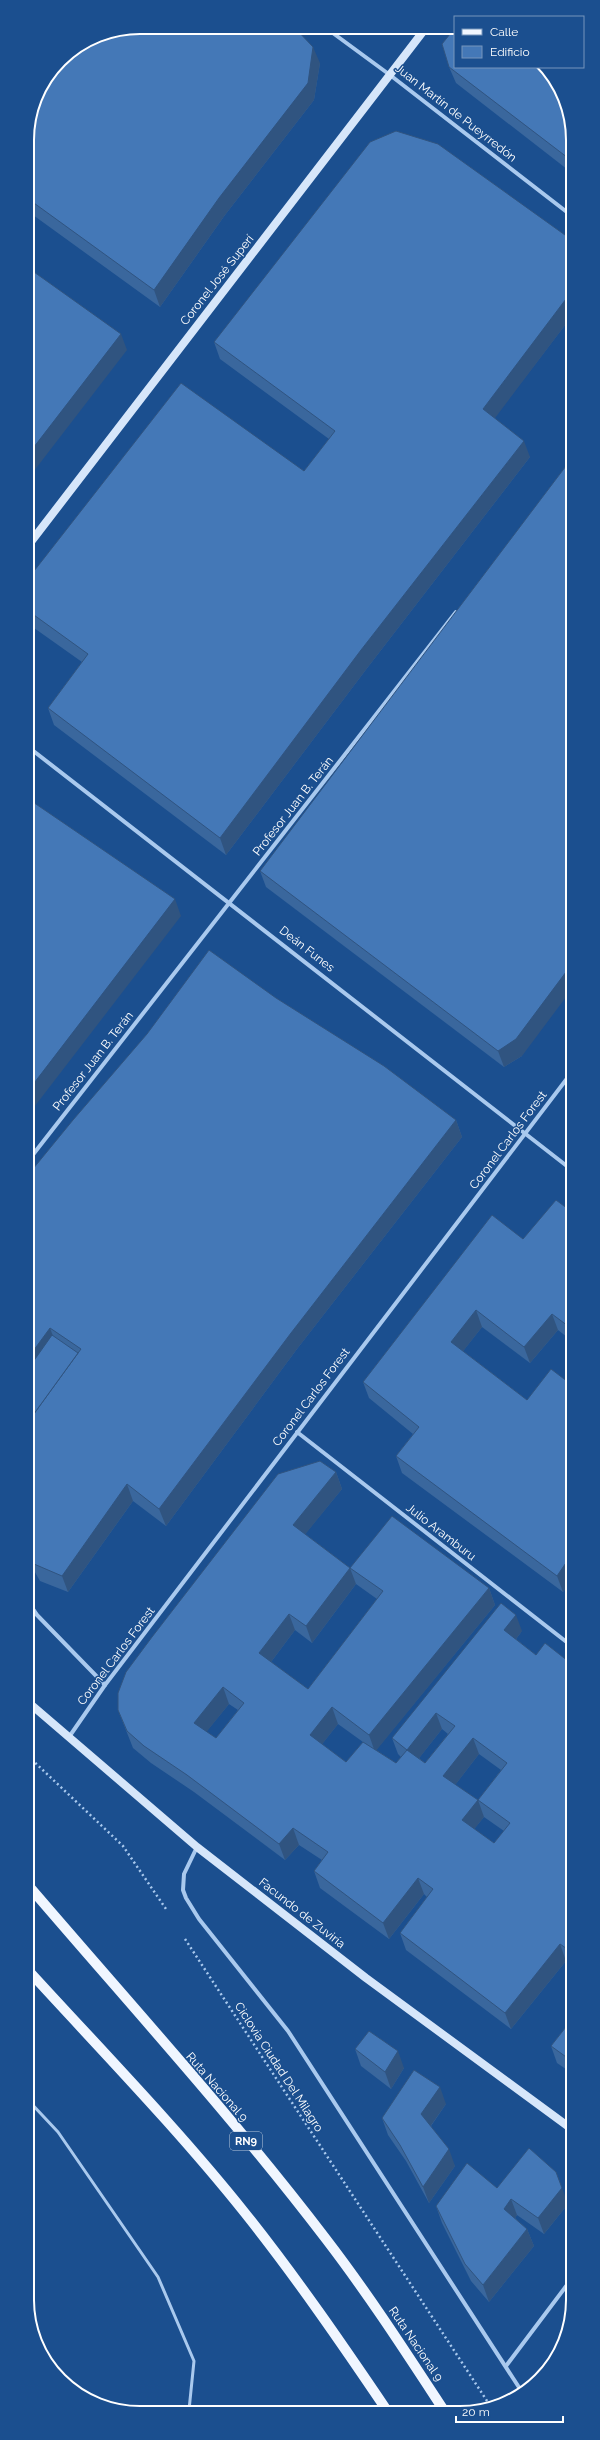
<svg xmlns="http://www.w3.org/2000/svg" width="600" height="2440" viewBox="0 0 600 2440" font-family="Raleway,sans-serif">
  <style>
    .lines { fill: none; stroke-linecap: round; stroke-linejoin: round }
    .path { stroke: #a9c9ee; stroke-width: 2.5; stroke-dasharray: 2 3; stroke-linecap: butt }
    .lane { stroke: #a9c9ee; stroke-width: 3 }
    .street { stroke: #a9c9ee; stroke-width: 4 }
    .secondary { stroke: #d6e6fa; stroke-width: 8 }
    .primary { stroke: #f0f6ff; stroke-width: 10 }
    .wall { fill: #3a679d; fill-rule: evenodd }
    .shaded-wall { fill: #305480 }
    .building { fill: #4478b7; stroke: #305480; fill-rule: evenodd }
    .labels { text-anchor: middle; stroke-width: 3; stroke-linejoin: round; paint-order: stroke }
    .shield { fill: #1b4f8f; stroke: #bbcadd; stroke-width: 1 }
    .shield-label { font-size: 11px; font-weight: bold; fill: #fff }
    .street-label { font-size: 12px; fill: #fff; stroke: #1b4f8f }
    .rim { fill: none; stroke: #fff; stroke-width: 2 }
  </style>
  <rect width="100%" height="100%" fill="#1b4f8f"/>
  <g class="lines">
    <!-- path -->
    <g class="path">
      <path d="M28,1756L123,1846L166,1909"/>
      <path d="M185,1939L491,2407"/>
    </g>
    <!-- lane -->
    <path class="lane" d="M28,2100L58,2132L158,2277L194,2361L189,2410"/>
    <!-- street -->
    <g class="street">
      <path d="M326,28L390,75L572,216"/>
      <path d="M27,746L572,1170"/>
      <path d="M28,1161L456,612"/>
      <path d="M297,1432L573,1647"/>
      <path d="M28,1602L37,1615L105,1685"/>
      <path d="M69,1737L105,1685L572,1072"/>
      <path d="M197,1847L184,1874L183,1890L186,1898L199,1919L288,2031L522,2392"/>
      <path d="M506,2366L573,2277"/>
    </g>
    <!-- secondary -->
    <g class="secondary">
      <path d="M27,547L425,29"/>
      <path d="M28,1702L197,1847L366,1978L573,2130"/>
    </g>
    <!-- primary -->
    <g class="primary">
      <path d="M28,1885C128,2002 233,2117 326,2239C369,2295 407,2354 445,2412"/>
      <path d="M28,1970C101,2050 178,2129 245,2213C296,2277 342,2344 388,2412"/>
    </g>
  </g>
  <!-- wall -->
  <g class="wall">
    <path d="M320,63L314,100L225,215L160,307L33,215L27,222V133Z"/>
    <path d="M449,67L572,125V173L456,83Z"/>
    <path d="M572,240V316L494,418L530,457L368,667L226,855L54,725L48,708L82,662L27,623V580L304,471L329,439L220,359L214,342Z"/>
    <path d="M260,871L522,1056L504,1067L266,887Z"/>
    <path d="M276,998L456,1120L462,1137L297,1349L166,1526L133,1501L68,1592L40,1581L28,1560V1175Z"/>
    <path d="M572,1212V1341L558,1330L530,1363L482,1327L463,1351L527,1400L572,1385L573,1579L563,1592L402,1473L396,1456L413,1434L369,1398L363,1382L523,1239Z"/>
    <path d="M336,1472L342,1489L305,1534L350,1568L489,1588L495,1605L376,1750L396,1763L401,1757L398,1754L392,1738L522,1631L516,1639L536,1655L573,1665V1965L566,1961L511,2029L406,1950L400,1933L427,1897L424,1894L389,1939L320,1888L314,1871L322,1860L299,1845L285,1860L194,1792L151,1763L133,1748L118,1710ZM356,1584L377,1599L308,1689L271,1662L295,1630L312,1643ZM229,1704L238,1710L216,1738L206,1732ZM338,1724L363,1742L346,1762L322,1744ZM442,1729L448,1734L425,1763L419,1758ZM479,1754L501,1770L478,1800L455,1785ZM484,1817L504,1831L494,1843L474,1829Z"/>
    <path d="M573,2018V2074L557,2063L551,2046Z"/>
    <path d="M355,2049L404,2068L391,2089L361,2066Z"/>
    <path d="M446,2104L431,2126L455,2166L429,2203L406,2161L388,2135L382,2118Z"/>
    <path d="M497,2188L568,2204L544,2234L517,2215L515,2218L527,2229L534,2246L489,2302L471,2281L442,2223L436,2206Z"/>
  </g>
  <!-- shaded-wall -->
  <g class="shaded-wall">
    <path d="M313,47L320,63L314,100L225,215L160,307L154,290Z"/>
    <path d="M27,199L33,215L27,222Z"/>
    <path d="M572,291V316L489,426L483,409Z"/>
    <path d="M121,334L127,350L27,480V456Z"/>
    <path d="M524,441L530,457L368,667L226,855L220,838L361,650Z"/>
    <path d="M175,899L181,916L28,1115V1091Z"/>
    <path d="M572,964V989L522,1056L504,1067L498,1051Z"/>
    <path d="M456,1120L462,1137L297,1349L166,1526L159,1509L291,1333Z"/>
    <path d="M476,1310L482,1327L457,1359L451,1342Z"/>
    <path d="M552,1314L558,1330L530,1363L524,1347Z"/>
    <path d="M50,1328L56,1344L28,1382V1358Z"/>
    <path d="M336,1472L342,1489L299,1542L293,1525Z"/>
    <path d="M127,1484L133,1501L68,1592L62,1576Z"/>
    <path d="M572,1554L573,1579L563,1592L557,1576Z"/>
    <path d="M350,1568L356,1584L312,1643L306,1626Z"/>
    <path d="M489,1588L495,1605L375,1752L369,1735Z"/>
    <path d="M289,1614L295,1630L265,1670L259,1653Z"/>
    <path d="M516,1615L522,1631L510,1647L504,1630Z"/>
    <path d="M223,1687L229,1704L200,1740L194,1723Z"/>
    <path d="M332,1707L338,1724L316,1752L310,1735Z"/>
    <path d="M436,1713L442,1729L413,1766L407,1750Z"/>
    <path d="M473,1738L479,1754L449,1793L443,1776Z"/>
    <path d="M478,1800L484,1817L468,1837L462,1820Z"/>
    <path d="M293,1828L299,1845L285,1860L279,1844Z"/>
    <path d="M418,1878L424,1894L389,1939L383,1923Z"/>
    <path d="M560,1944L566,1961L511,2029L505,2013Z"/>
    <path d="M398,2051L404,2068L391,2089L385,2072Z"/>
    <path d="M440,2087L446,2104L427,2131L421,2114Z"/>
    <path d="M449,2149L455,2166L429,2203L423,2187Z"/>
    <path d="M562,2188L568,2204L544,2234L538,2218Z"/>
    <path d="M511,2199L517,2215L510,2226L504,2209Z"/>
    <path d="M527,2229L534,2246L489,2302L483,2285Z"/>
  </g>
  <!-- building -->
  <g class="building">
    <path d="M140,27L295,28L313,47L308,83L219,198L154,290L27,198V133L36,97L60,60L97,36Z"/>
    <path d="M454,29H455V67H545L572,125V161L449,67L442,44Z"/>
    <path d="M396,131L438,144L572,240V291L483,409L524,441L361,650L220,838L48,708L88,654L27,610V580L181,383L304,471L335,431L214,342L370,142Z"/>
    <path d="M27,267L121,334L27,456Z"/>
    <path d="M572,458V964L516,1039L498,1051L260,871Z"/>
    <path d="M27,798L175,899L28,1091Z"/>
    <path d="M209,950L276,998L384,1066L456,1120L291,1333L159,1509L127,1484L62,1576L34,1564L28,1554V1422L81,1349L50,1328L28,1358V1175L73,1120L147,1034Z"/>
    <path d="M556,1200L572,1212V1329L552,1314L524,1347L476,1310L451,1342L527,1400L551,1369L572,1385V1554L557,1576L396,1456L419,1427L363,1382L492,1215L523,1239Z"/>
    <path d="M52,1335L78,1353L28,1422V1369Z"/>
    <path d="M320,1461L336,1472L293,1525L350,1568L392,1516L489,1588L369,1735L332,1707L310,1735L346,1762L363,1742L396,1763L407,1750L392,1738L501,1603L516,1615L504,1630L536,1655L545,1643L573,1665V1953L560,1944L505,2013L400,1933L433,1889L418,1878L383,1923L314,1871L328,1852L293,1828L279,1844L187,1775L144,1746L127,1731L118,1710V1693L126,1672L152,1637L278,1474ZM350,1568L383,1591L308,1689L259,1653L289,1614L306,1626ZM223,1687L244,1703L216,1738L194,1723ZM436,1713L455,1726L425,1763L407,1750ZM473,1738L507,1763L478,1800L443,1776ZM478,1800L510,1823L494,1843L462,1820Z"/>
    <path d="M573,2018V2062L551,2046Z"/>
    <path d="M369,2031L398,2051L385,2072L355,2049Z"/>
    <path d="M414,2070L440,2087L421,2114L449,2149L423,2187L400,2145L382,2118Z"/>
    <path d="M529,2148L556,2172L562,2188L538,2218L511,2199L504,2209L527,2229L483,2285L465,2264L436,2206L467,2163L497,2188Z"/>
  </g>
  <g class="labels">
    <!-- shield labels -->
    <rect class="shield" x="230" y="2132" width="32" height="18" rx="3"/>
    <g class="shield-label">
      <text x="246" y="2145">RN9</text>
    </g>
    <!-- street labels -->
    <g class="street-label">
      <text transform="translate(456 113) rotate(38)" y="4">Juan Martín de Pueyrredón</text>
      <text transform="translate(217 280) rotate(-52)" y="4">Coronel José Superí</text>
      <text transform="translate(293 806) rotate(-52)" y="4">Profesor Juan B. Terán</text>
      <text transform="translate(307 949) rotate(38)" y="4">Deán Funes</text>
      <text transform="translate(93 1061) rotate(-52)" y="4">Profesor Juan B. Terán</text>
      <text transform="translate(508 1140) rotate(-53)" y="4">Coronel Carlos Forest</text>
      <text transform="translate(311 1397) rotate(-53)" y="4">Coronel Carlos Forest</text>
      <text transform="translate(441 1532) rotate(38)" y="4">Julio Aramburu</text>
      <text transform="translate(116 1656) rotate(-53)" y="4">Coronel Carlos Forest</text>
      <text transform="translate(302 1913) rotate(38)" y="4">Facundo de Zuviría</text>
      <text transform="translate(279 2067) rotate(57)" y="4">Ciclovia Ciudad Del Milagro</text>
      <text transform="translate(217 2087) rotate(49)" y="4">Ruta Nacional 9</text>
      <text transform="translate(416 2344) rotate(56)" y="4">Ruta Nacional 9</text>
    </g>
  </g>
  <!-- crop -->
  <path d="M0 0H600V2440H0ZM140 34H460A106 106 0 0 1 566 140V2300A106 106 0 0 1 460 2406H140A106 106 0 0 1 34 2300V140A106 106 0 0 1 140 34Z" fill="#1b4f8f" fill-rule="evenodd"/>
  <path class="rim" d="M140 34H460A106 106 0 0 1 566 140V2300A106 106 0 0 1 460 2406H140A106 106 0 0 1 34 2300V140A106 106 0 0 1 140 34Z"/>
  <!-- legend -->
  <rect x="454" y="16" width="130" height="52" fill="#1b4f8f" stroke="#7695bc"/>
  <rect x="462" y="29" width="20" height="6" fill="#f0f6ff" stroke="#7695bc"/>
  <text x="490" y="36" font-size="12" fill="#ffffff">Calle</text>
  <rect x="462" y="46" width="20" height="12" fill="#4478b7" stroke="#7695bc"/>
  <text x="490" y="56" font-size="12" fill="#ffffff">Edificio</text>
  <!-- scale -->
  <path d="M456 2416v6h107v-6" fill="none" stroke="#ffffff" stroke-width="2"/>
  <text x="462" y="2416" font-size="12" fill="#ffffff" stroke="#1b4f8f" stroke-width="3" paint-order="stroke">20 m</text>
</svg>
